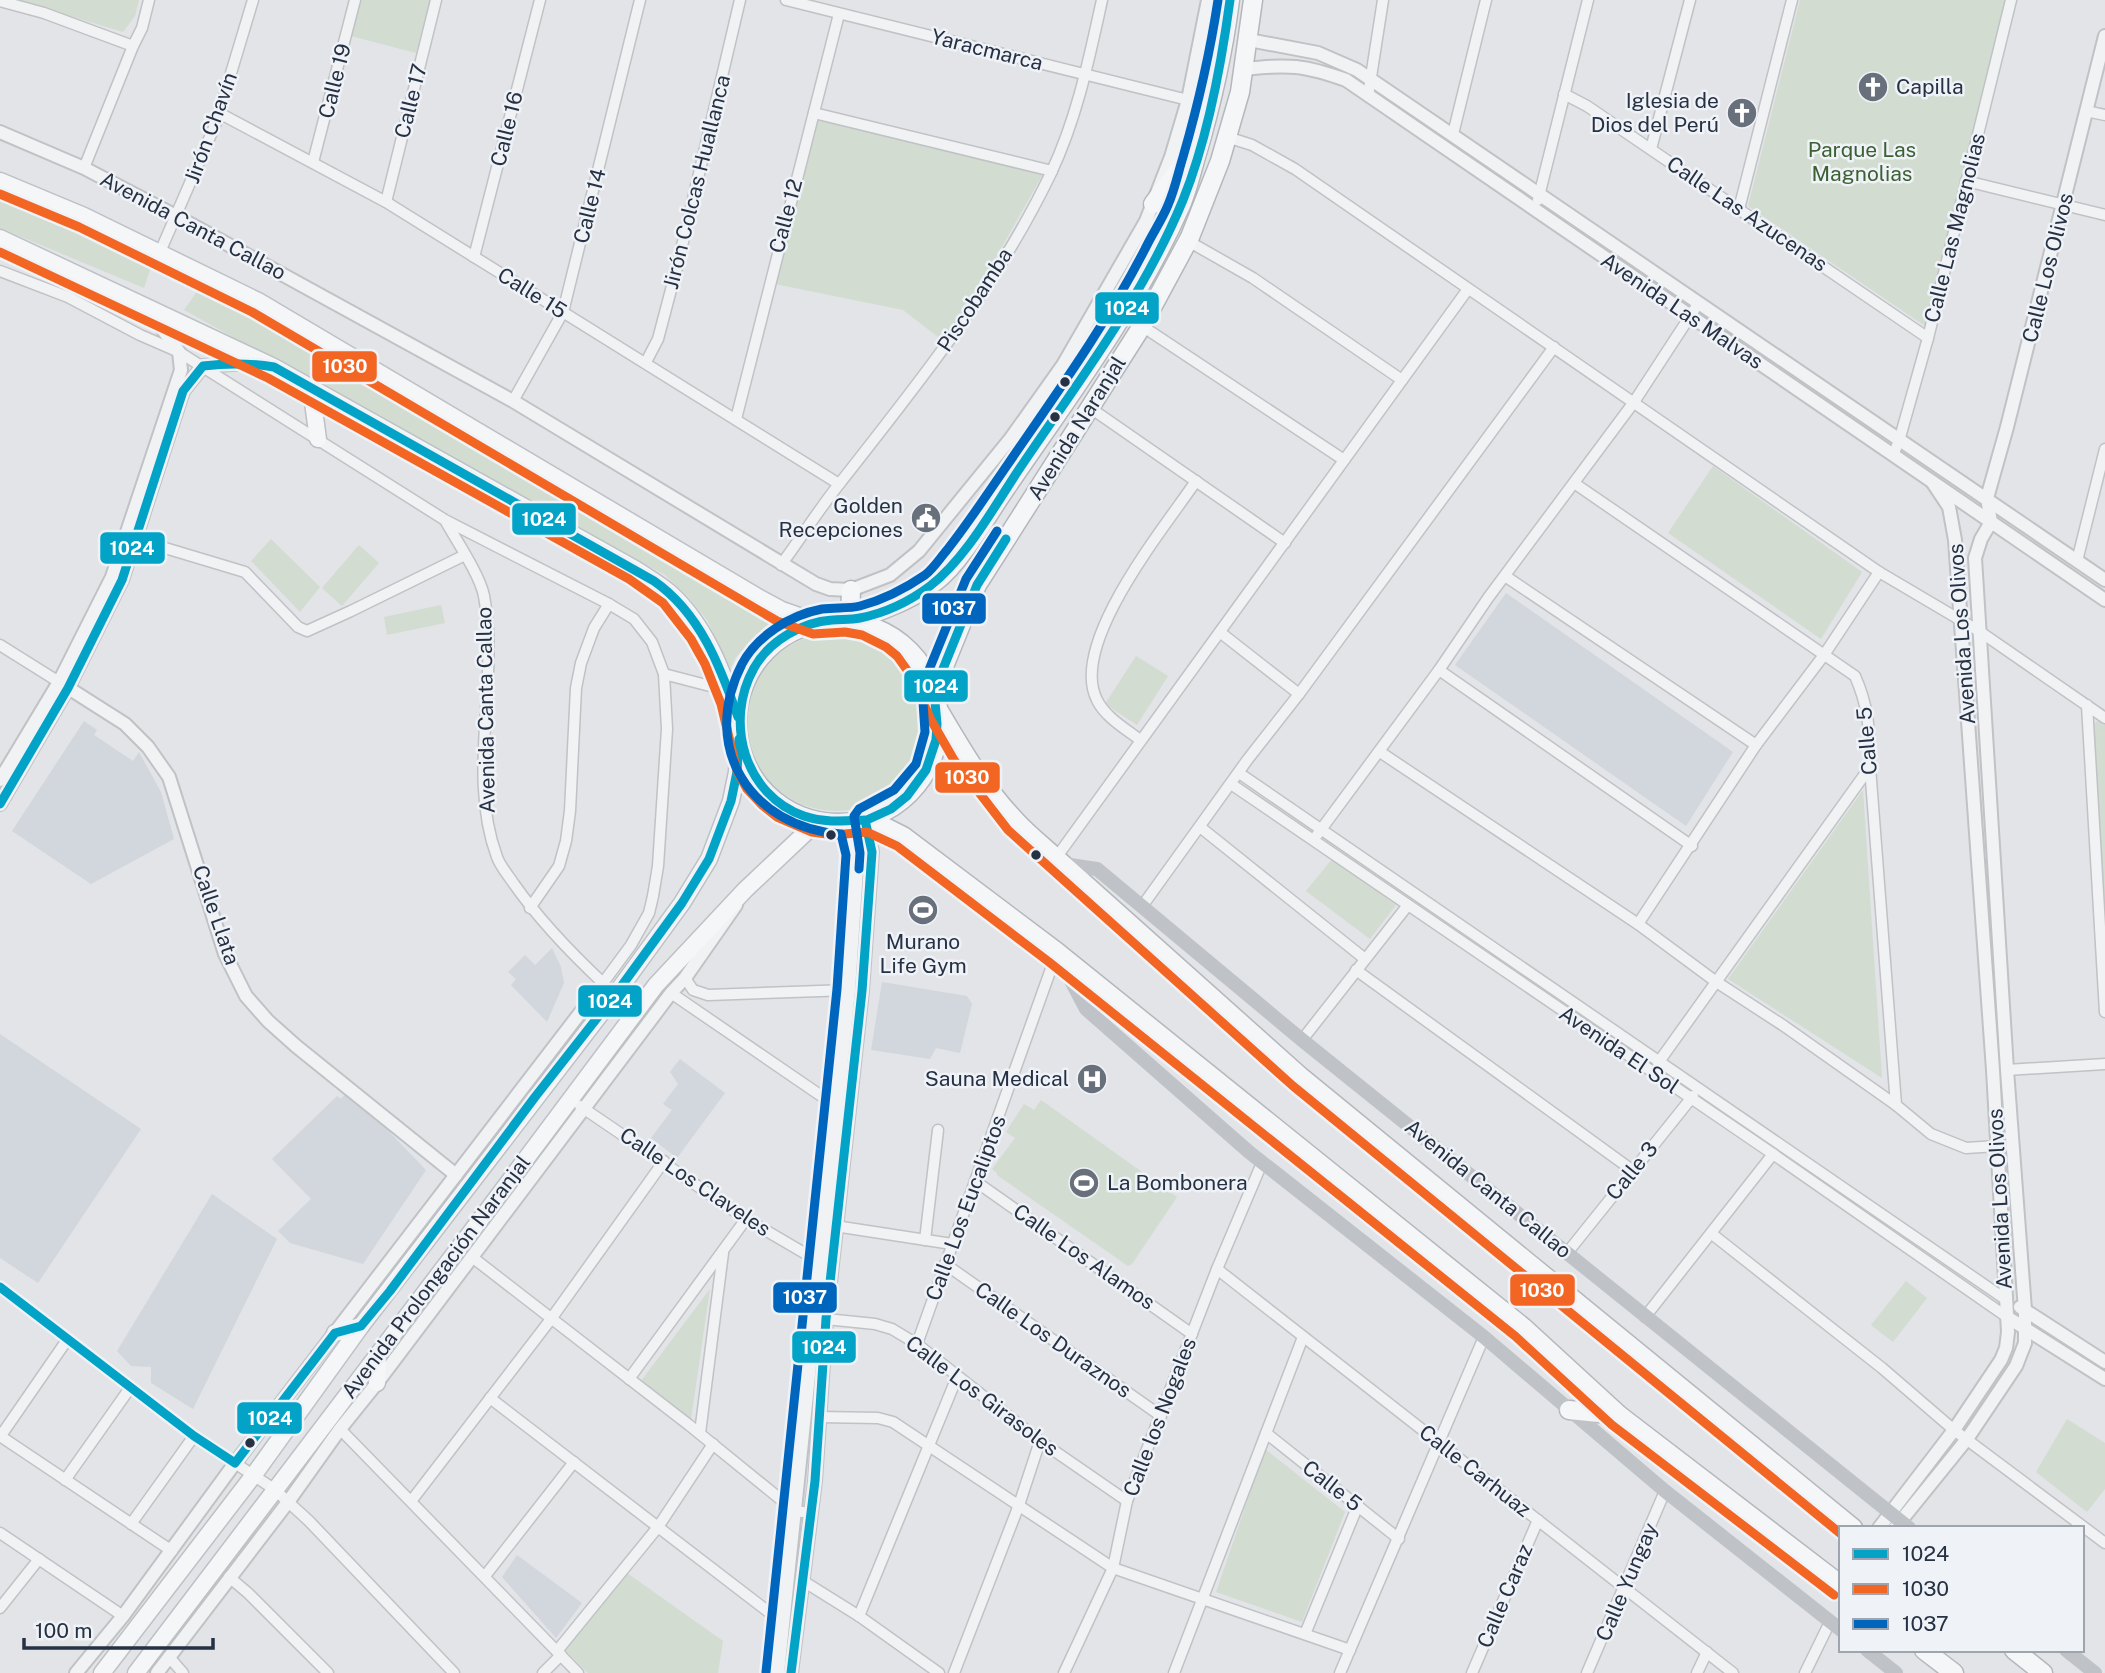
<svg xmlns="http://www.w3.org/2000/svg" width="2105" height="1673" viewBox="0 0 2105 1673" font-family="'Public Sans',sans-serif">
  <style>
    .built { fill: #d2d7de }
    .green { fill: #d2dcd1 }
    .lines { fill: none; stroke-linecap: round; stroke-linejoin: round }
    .minor-casing { stroke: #c0c2c5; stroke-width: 13 }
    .tertiary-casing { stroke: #c0c2c5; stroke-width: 16 }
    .primary-casing { stroke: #bdc1c5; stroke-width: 19 }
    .trunk-casing { stroke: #b4b7bc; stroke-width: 21 }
    .minor { stroke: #f1f2f4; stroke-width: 10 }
    .tertiary { stroke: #f1f2f4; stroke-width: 12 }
    .secondary { stroke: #bfc2c7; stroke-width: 14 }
    .primary { stroke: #f5f6f7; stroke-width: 16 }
    .trunk { stroke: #f5f6f7; stroke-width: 18 }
    .bus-1-casing { stroke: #eff2f7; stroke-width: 14 }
    .bus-2-casing { stroke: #eff2f7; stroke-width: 14 }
    .bus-3-casing { stroke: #eff2f7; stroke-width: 14 }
    .bus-1 { stroke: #02a3c7; stroke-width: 9 }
    .bus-2 { stroke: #f26522; stroke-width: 9 }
    .bus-3 { stroke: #0065bd; stroke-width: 9 }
    .bus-dot { fill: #263143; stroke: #eff2f7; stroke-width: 2.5 }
    .labels { text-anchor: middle; stroke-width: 5; stroke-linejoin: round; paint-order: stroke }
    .street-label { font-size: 21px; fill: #263143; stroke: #eff2f7 }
    .poi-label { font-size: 21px; fill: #263143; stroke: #eff2f7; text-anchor: end }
    .park-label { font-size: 21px; fill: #3b6032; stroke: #eff2f7 }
    .line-badge { stroke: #eff2f7; stroke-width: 2.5 }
    .badge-label { font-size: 19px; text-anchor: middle; font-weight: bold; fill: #fff }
  </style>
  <rect width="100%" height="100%" fill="#e2e4e7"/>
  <!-- built -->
  <g class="built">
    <path d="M1506,593L1733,752L1686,826L1455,665Z"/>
    <path d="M84,721L97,730L94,735L133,761L139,752L161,792L174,839L91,884L12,831Z"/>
    <path d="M552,948L561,967L564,983L547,1022L511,985L516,979L508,972L525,955L535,965Z"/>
    <path d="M882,982L967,996L972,1004L960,1053L936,1048L930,1059L871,1050Z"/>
    <path d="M0,1034L141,1129L38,1283L0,1258Z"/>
    <path d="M680,1059L725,1093L677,1158L651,1138L672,1110L663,1104L678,1084L670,1072Z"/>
    <path d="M349,1090L426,1170L363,1264L290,1243L278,1231L311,1199L272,1159L337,1096L341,1099Z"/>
    <path d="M212,1194L277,1239L193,1409L151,1383V1367L131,1366L117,1351Z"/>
    <path d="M517,1555L582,1603L556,1638L502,1577Z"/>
  </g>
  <!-- green -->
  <g class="green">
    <path d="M17,0H139L135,16L123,32Z"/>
    <path d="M360,0H430L416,53L351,36Z"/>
    <path d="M1800,0H2005L1925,326L1748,206Z"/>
    <path d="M818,119L1043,174L990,268L942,340L903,310L775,284Z"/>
    <path d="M0,195L154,258L144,288L0,228Z"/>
    <path d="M203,283L439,418L734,595L749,607L774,618L736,657L730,669L707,620L688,597L665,575L184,310Z"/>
    <path d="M1713,466L1862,572L1821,639L1668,533Z"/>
    <path d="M271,539L320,587L300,612L251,561Z"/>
    <path d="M359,545L379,563L342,606L322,588Z"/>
    <path d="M441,605L445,623L387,635L384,617Z"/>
    <circle cx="836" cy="722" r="89"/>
    <path d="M1136,656L1168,676L1137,725L1105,704Z"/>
    <path d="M2099,719L2105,723V927L2093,726Z"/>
    <path d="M1863,790L1882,1078L1728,979Z"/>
    <path d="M1333,858L1396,905L1370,939L1306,891Z"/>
    <path d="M1041,1100L1177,1197L1132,1264L1128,1266L997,1175V1173L992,1169L1015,1138L1006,1132L1024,1104L1034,1110Z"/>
    <path d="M1906,1281L1927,1298L1893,1342L1871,1325Z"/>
    <path d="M710,1289L691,1419L641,1381Z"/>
    <path d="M2067,1419L2105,1443V1489L2087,1512L2036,1472Z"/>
    <path d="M1265,1449L1345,1512L1302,1622L1216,1592Z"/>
    <path d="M627,1573L723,1641L718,1673H588L565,1650Z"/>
  </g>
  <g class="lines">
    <!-- minor casing -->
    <g class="minor-casing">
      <g id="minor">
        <path d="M786,0L1188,100"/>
        <path d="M0,1L44,13L133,46"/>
        <path d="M1564,94L1587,106L1928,338"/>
        <path d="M1368,96L1383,0"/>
        <path d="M2086,111L2105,115"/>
        <path d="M219,113L386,202L839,484"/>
        <path d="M814,113L1052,171"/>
        <path d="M1453,134L1486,0"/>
        <path d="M1227,137L1252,145L1295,169L1879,572L1979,631L2105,718"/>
        <path d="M1651,149L1690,0"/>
        <path d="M313,162L355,0"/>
        <path d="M84,168L133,46L142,28L149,0"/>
        <path d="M1966,181L2105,215"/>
        <path d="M1538,200L1588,0"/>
        <path d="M386,202L436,0"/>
        <path d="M1739,209L1792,0"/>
        <path d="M1188,241L1253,278L1402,380"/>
        <path d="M160,252L216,123L253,0"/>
        <path d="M474,257L540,0"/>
        <path d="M0,271L68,297L140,335L179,352L445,520L609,604L634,619L652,642L664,674L667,729L658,866L653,896L649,913L631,945L603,983C570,952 540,921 514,884C508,875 500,866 497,857C466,774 500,681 484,596C480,575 456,540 445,520"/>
        <path d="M1142,326L1344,460"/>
        <path d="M646,362L658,339L677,267L740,0"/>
        <path d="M513,401L563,312L640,0"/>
        <path d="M1089,407L1285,543"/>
        <path d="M736,419L839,14"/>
        <path d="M1893,455L1899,441L1928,338L2011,0"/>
        <path d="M1574,483L1855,676C1870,710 1869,731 1870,767L1896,1105"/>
        <path d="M135,539L245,572L298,627L307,631L351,611L465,555"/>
        <path d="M2077,561L2105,449"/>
        <path d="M781,565C801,538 819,509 840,483C917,385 997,286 1051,173C1077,118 1089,59 1102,0"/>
        <path d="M1505,576L1756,745"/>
        <path d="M1221,633L1299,694"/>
        <path d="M0,645L59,682"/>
        <path d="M1439,670L1692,846"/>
        <path d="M664,674L729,691"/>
        <path d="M2087,705L2105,1012"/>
        <path d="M1140,740C1126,729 1105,717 1097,700C1068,644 1165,527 1196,481"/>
        <path d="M1380,752L1638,924L1715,981L1784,1026L1896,1105L1931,1134L1966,1148L1997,1146"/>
        <path d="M1239,773L2005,1299"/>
        <path d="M1231,784L1773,1154L2007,1317"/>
        <path d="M1200,827L1365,959"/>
        <path d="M1317,835L1439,670L1488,598L1634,402L1698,304"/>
        <path d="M1056,858L1468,289"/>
        <path d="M1143,905L1248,759L1299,694L1554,347"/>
        <path d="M530,908L559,866L566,841L570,811L576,688L581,663L594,628L609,604"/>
        <path d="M1638,924L1756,745L1824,655L1879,572"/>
        <path d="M1356,970L1632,1170"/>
        <path d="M685,978L693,990L708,995L849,990"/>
        <path d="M671,993L836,1106"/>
        <path d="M1302,1040L1408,905"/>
        <path d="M1658,1063L1870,767"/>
        <path d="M2007,1070L2105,1064"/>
        <path d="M580,1106L746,1219L806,1254L819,1264"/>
        <path d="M975,1181L1192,1334"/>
        <path d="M835,1226L952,1244"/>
        <path d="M1712,1234L1882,1368L1954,1430L2105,1543"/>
        <path d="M925,1240L938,1130"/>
        <path d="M1567,1253L1693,1096"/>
        <path d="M472,1257L689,1425L795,1511L811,1513"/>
        <path d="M945,1264L1161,1416"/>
        <path d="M1217,1269L1733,1673"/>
        <path d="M0,1287L194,1436L274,1489L309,1521L454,1673"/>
        <path d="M1645,1317L1773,1154"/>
        <path d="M826,1319L875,1324L892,1329L917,1344L1040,1441L1127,1501"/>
        <path d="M917,1344L1057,952"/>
        <path d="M629,1379L746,1219"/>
        <path d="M490,1398L783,1623"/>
        <path d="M819,1417L878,1418L893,1422L1113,1568L1350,1650"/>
        <path d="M340,1429L578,1673"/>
        <path d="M700,1433L723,1253"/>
        <path d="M1266,1433L1399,1539"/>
        <path d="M0,1436L172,1551"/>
        <path d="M0,1437L67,1340"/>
        <path d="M65,1480L130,1388"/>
        <path d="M412,1500L551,1319L664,1161"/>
        <path d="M131,1524L194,1436"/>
        <path d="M0,1533L123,1616"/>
        <path d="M485,1576L574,1462"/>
        <path d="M229,1577L248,1593L328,1673"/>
        <path d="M803,1581L859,1616L939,1673"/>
        <path d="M0,1608L39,1559"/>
        <path d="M859,1616L957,1377"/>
        <path d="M1305,1634L1358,1505"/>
        <path d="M557,1651L658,1527L713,1444"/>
        <path d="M169,1657L183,1673"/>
        <path d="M543,1673L561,1655"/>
        <path d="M954,1673L1019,1505L1040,1441"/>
        <path d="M1064,1673L1113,1568L1127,1501L1217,1269L1262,1163"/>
        <path d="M1174,1673L1303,1337"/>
        <path d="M1340,1673L1484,1337"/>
        <path d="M1472,1673L1538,1520"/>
        <path d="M1587,1673L1665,1491"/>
        <path d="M1697,1673L1707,1652"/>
        <path d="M1805,1673L1830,1622"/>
      </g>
    </g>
    <!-- tertiary casing -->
    <g class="tertiary-casing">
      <g id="tertiary">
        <path d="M1249,40L1318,53L1357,70L2105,580"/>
        <path d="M1244,69C1288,64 1304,65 1346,80L2105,600"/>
        <path d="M0,132L84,168L176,216L513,401L816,584L830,589L851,590L890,575L919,551L1011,438L1063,365L1146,221L1171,157L1188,100L1208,0"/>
        <path d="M59,682L125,724L148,747L169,777L225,954L246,996L268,1021L296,1046L456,1175"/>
        <path d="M0,780L59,682L112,577L181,370L179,352L150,312L145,309"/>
        <path d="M0,804L68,688L122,580L183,391L203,366L247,363L263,365"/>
        <path d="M2020,1307L2105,1362"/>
        <path d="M2007,1317L2105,1379"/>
        <path d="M1879,1528L1954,1430L2001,1360L2006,1348L2008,1332L1993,1070L1955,540L1949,507L1933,483"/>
        <path d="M1895,1528L1967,1439L2016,1366L2025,1343V1310L2007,1070L1975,558L1981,539L1991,522L1987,498L2007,427L2105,36"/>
        <path d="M76,1673L123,1616L235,1463L603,983"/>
        <path d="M157,1673L288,1502L340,1429L377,1383L671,993L685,978L736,905"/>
        <path d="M778,1673L849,990L858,854L851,823"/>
        <path d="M791,1673L815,1481L826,1319L862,991L872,852L865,820"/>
      </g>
    </g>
    <!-- primary casing -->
    <g class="primary-casing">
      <g id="primary">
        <path d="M0,181L84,216L258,301L756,596L782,610L816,622"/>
        <path d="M0,238L274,367L635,569C647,577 661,585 671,594C706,626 723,673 738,717"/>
        <path d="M311,388L318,439"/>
        <path d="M335,1333L361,1326"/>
        <path d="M377,1383L378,1354"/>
        <path d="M102,1673L253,1476L361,1326L612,999L682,903L709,859L731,801L737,772L739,739"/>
        <path d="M136,1673L490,1207L656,985L745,890L818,821"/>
      </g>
    </g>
    <!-- trunk casing -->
    <g class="trunk-casing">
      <g id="trunk">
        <path d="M1153,204L1194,150"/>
        <path d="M850,619L851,590"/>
        <path d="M856,620C884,609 912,600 936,581C960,563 988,514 1006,488C1068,397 1136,307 1181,205C1187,191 1191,175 1195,160C1211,107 1223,55 1230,0"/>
        <circle cx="838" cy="722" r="101"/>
        <path d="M934,691L977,585L1142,326L1190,237L1220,161L1240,92L1253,0"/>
        <path d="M938,709C961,748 984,788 1016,821C1028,834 1043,846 1056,858L1301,1077L1853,1528"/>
        <path d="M869,819L903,836L1057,952L1523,1327L1619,1415L1841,1585"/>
        <path d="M1569,1410L1619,1415"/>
        <path d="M1924,1650L1954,1673"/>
        <path d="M2014,1650L2043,1673"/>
      </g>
    </g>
    <!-- minor -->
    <use href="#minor" class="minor"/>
    <!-- tertiary -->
    <use href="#tertiary" class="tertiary"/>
    <!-- secondary -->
    <g class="secondary">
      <path d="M1063,864L1097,869L1302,1040L1909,1528"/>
      <path d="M1057,954L1086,1009L1249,1152L1484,1337L1665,1491L1841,1630"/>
      <path d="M1867,1650L1896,1673"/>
      <path d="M2066,1650L2095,1673"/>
    </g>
    <!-- primary -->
    <use href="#primary" class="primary"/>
    <!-- trunk -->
    <use href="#trunk" class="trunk"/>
    <!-- bus-1 casing -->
    <g class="bus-1-casing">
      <g id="bus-1">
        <path d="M0,804L68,688L122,580L183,391L203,366C227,363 250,363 274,367L654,581C700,613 720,666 738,717"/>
        <path d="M869,819L891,809L907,796L926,770L936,740L937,724L934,691L977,585L1006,539"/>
        <path d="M0,1287L194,1436L235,1463L335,1333L361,1326L390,1291L535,1097L612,999L682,903L709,859L731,801L737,772L739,739"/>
        <path d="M791,1673L815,1481L826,1319L862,991L872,852L865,820C844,821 825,823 804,816C744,795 724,721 754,668C769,641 802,622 832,620C841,619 850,620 860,618C885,613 910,601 930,586C968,557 997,501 1024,462C1081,378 1144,295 1183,200C1208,138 1221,67 1230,0"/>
      </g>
    </g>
    <!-- bus-2 casing -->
    <g class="bus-2-casing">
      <g id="bus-2">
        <path d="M0,194L79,227L252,312L777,621L813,634L845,632L862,635L886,647L897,656L912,677L931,720L954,760L1008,830L1293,1086L1841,1534"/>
        <path d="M0,252L268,378L629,579L663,603L691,639L705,664L721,704L737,771L747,789L762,805L777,817L812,832L834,835L867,832L897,846L1049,962L1515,1336L1612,1425L1834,1595"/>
      </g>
    </g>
    <!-- bus-3 casing -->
    <g class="bus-3-casing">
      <g id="bus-3">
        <path d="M859,869L860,853L854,816L859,809L894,790L916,764L925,732L922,687L966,579L997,531"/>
        <path d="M766,1672L837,989L846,855L841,834C751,827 699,748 742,664C757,636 790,615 822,609C835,607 848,609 860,606C883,600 906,588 925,575C934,568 940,558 947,550C969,522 988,493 1008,464C1056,394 1106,325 1145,249C1152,234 1162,220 1168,205C1175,189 1178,173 1183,157C1198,105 1210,53 1218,0"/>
      </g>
    </g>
    <!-- bus-1 -->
    <use href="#bus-1" class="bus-1"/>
    <!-- bus-2 -->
    <use href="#bus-2" class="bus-2"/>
    <!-- bus-3 -->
    <use href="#bus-3" class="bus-3"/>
  </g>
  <!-- icons -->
  <defs>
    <g id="church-disc" transform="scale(1.575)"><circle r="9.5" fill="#68707c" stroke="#eff2f7"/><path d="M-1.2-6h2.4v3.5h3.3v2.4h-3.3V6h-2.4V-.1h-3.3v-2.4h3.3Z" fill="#fff"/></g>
    <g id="civic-disc" transform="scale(1.575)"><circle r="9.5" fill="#68707c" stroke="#eff2f7"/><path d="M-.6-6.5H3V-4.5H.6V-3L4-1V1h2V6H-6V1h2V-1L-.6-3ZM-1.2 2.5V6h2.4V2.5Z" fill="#fff"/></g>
    <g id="stadium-disc" transform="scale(1.575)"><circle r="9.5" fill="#68707c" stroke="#eff2f7"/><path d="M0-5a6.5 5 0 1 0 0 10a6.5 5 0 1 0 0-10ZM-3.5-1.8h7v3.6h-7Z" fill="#fff"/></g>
    <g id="hospital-disc" transform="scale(1.575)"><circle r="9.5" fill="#68707c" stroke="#eff2f7"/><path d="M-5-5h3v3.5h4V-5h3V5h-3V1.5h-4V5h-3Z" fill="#fff"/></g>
  </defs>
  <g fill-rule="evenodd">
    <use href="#church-disc" x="1873" y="87"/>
    <use href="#church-disc" x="1742" y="113"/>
    <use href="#civic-disc" x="926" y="518"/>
    <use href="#stadium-disc" x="923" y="910"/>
    <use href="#hospital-disc" x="1092" y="1079"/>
    <use href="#stadium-disc" x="1084" y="1183"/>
  </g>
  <!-- markers -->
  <g class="bus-dot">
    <circle cx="1065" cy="382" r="6"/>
    <circle cx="1055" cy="417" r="6"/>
    <circle cx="831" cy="835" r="6"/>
    <circle cx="1036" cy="855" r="6"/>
    <circle cx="250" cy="1443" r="6"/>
  </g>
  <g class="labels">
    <!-- street labels -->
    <g class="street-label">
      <text transform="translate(987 50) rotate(14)" y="7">Yaracmarca</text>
      <text transform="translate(335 81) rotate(-76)" y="7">Calle 19</text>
      <text transform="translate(411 101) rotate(-76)" y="7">Calle 17</text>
      <text transform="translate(211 128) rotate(-70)" y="7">Jirón Chavín</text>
      <text transform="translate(507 129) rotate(-76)" y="7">Calle 16</text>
      <text transform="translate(697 182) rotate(-76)" y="7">Jirón Colcas Huallanca</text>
      <text transform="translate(590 206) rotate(-76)" y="7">Calle 14</text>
      <text transform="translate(1747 214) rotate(34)" y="7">Calle Las Azucenas</text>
      <text transform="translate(786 216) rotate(-75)" y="7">Calle 12</text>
      <text transform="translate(193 226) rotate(28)" y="7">Avenida Canta Callao</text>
      <text transform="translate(1955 228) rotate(-76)" y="7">Calle Las Magnolias</text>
      <text transform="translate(2048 268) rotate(-76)" y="7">Calle Los Olivos</text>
      <text transform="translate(532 293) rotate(32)" y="7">Calle 15</text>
      <text transform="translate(975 300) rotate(-57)" y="7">Piscobamba</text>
      <text transform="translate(1682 311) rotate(34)" y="7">Avenida Las Malvas</text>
      <text transform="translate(1077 428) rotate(-58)" y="7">Avenida Naranjal</text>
      <text transform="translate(1962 634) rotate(-94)" y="7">Avenida Los Olivos</text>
      <text transform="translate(486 710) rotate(-91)" y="7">Avenida Canta Callao</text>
      <text transform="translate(1867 741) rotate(-95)" y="7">Calle 5</text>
      <text transform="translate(216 915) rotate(71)" y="7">Calle Llata</text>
      <text transform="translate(1619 1050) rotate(34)" y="7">Avenida El Sol</text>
      <text transform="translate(1632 1171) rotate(-51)" y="7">Calle 3</text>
      <text transform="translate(695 1182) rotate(34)" y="7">Calle Los Claveles</text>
      <text transform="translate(1488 1189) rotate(39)" y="7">Avenida Canta Callao</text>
      <text transform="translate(2000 1199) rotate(-93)" y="7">Avenida Los Olivos</text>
      <text transform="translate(966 1208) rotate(-70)" y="7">Calle Los Eucaliptos</text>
      <text transform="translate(1084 1257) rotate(35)" y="7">Calle Los Alamos</text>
      <text transform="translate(436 1277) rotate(-53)" y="7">Avenida Prolongación Naranjal</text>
      <text transform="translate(1053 1340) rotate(35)" y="7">Calle Los Duraznos</text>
      <text transform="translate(982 1396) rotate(37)" y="7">Calle Los Girasoles</text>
      <text transform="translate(1160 1417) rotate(-69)" y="7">Calle los Nogales</text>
      <text transform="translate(1475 1471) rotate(38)" y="7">Calle Carhuaz</text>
      <text transform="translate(1332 1486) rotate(38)" y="7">Calle 5</text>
      <text transform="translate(1627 1582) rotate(-67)" y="7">Calle Yungay</text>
      <text transform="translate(1505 1596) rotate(-67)" y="7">Calle Caraz</text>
    </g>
    <!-- poi labels -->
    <g class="poi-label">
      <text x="1896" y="94" text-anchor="start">Capilla</text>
      <text x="1719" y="108">Iglesia de<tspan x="1719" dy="24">Dios del Perú</tspan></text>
      <text x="903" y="513">Golden<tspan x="903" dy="24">Recepciones</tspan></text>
      <text x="923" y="949" text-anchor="middle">Murano<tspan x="923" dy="24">Life Gym</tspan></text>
      <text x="1069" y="1086">Sauna Medical</text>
      <text x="1107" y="1190" text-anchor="start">La Bombonera</text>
    </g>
    <!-- park labels -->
    <g class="park-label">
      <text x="1862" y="157">Parque Las<tspan x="1862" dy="24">Magnolias</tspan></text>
    </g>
  </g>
  <g class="line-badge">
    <rect x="1094" y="291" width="66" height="34" rx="7" fill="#02a3c7"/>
    <rect x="311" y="350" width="67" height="33" rx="7" fill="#f26522"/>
    <rect x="511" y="502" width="66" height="34" rx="7" fill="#02a3c7"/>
    <rect x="99" y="531" width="67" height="34" rx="7" fill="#02a3c7"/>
    <rect x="921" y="592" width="66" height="33" rx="7" fill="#0065bd"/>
    <rect x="903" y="669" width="66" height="34" rx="7" fill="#02a3c7"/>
    <rect x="934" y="761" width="67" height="33" rx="7" fill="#f26522"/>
    <rect x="577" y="984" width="66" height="34" rx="7" fill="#02a3c7"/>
    <rect x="1509" y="1273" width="67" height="34" rx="7" fill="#f26522"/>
    <rect x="772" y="1281" width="66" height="33" rx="7" fill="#0065bd"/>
    <rect x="791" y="1330" width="66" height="34" rx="7" fill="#02a3c7"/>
    <rect x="236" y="1401" width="67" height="34" rx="7" fill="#02a3c7"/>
  </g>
  <g class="badge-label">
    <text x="1127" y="315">1024</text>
    <text x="345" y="373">1030</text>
    <text x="544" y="526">1024</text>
    <text x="132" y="555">1024</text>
    <text x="954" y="615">1037</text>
    <text x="936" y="693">1024</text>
    <text x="967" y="784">1030</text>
    <text x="610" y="1008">1024</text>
    <text x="1542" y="1297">1030</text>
    <text x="805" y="1304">1037</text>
    <text x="824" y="1354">1024</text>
    <text x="270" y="1425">1024</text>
  </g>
  <!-- legend -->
  <rect x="1839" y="1526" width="245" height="126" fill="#eff2f7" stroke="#9fa5af" stroke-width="2"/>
  <rect x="1853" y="1549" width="35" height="10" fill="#02a3c7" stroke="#9fa5af" stroke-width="2"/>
  <text x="1902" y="1561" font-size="21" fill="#263143">1024</text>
  <rect x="1853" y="1584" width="35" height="10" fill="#f26522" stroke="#9fa5af" stroke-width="2"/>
  <text x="1902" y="1596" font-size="21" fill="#263143">1030</text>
  <rect x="1853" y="1619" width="35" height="10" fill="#0065bd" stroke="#9fa5af" stroke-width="2"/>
  <text x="1902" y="1631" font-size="21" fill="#263143">1037</text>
  <!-- scale -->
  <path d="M24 1638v10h189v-10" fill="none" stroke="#263143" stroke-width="3.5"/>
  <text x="35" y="1638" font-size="21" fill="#263143" stroke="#eff2f7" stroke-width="5" paint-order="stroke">100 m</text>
</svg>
